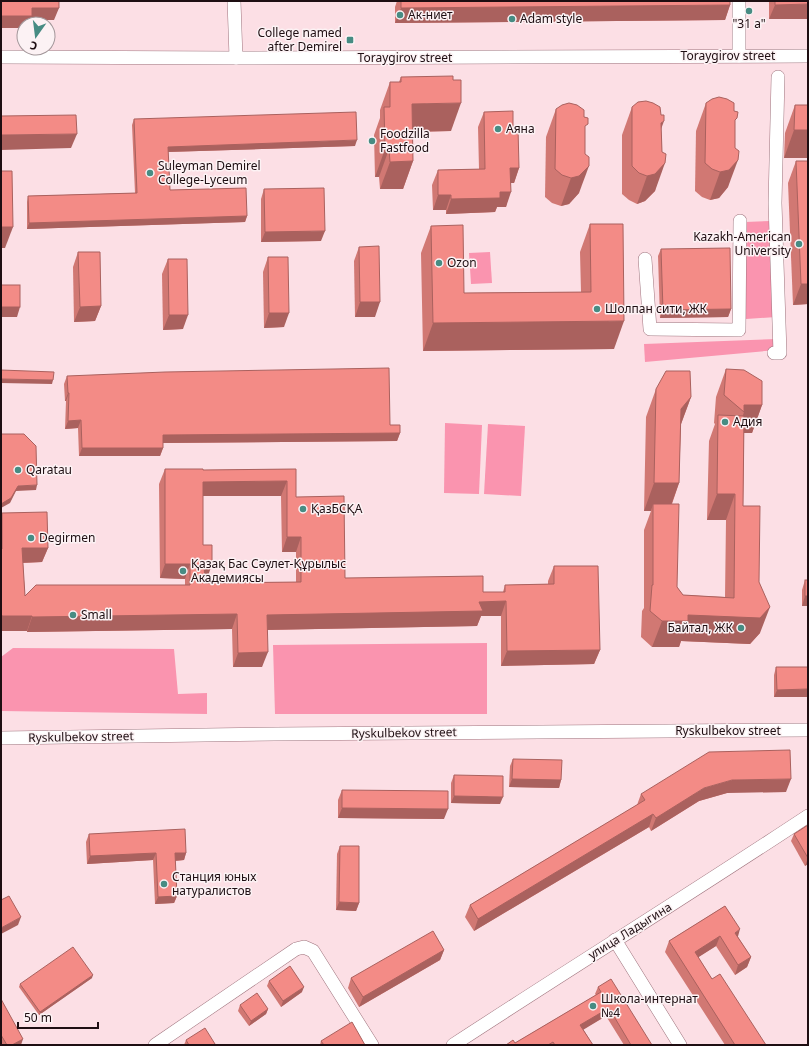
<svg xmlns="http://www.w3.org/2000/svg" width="809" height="1046" viewBox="0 0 809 1046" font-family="'Noto Sans',sans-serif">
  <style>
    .green { fill: #fa94af }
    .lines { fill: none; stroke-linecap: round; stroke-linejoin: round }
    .minor-casing { stroke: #9f747e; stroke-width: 14 }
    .minor { stroke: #fff; stroke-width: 13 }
    .wall { fill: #d17873; fill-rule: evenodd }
    .shaded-wall { fill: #aa615e }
    .building { fill: #f38b86; stroke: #aa615e; fill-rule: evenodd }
    .poi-dot { fill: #478c83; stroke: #fcf2f4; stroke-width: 1.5 }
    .labels { text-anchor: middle; stroke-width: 3; stroke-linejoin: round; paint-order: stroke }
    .poi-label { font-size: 12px; fill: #1e0e12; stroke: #fcf2f4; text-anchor: start }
    .street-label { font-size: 12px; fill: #1e0e12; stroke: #fcf2f4 }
  </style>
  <rect width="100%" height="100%" fill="#fcdfe5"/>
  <!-- green -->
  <g class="green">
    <path d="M771,221L776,317L746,319L745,271V222Z"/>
    <path d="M490,252L492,283L471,284L469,253Z"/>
    <path d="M777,339V350L645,362L644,344Z"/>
    <path d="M445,423L482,425L479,494L444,493Z"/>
    <path d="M488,424L525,426L521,496L484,494Z"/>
    <path d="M487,643V714H275L273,645Z"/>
    <path d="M13,648L174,649L178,694L207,693V714L1,711V657Z"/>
  </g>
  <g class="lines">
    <!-- minor casing -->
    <g class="minor-casing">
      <g id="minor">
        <path d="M234,1L236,58"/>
        <path d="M739,56V1"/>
        <path d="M1,57L236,58L808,56"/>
        <path d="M645,259L650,329L739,330L740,221"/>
        <path d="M774,353H780L775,203L778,77"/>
        <path d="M1,738L275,734L808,730"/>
        <path d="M615,940L680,1045"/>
        <path d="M155,1045L296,949L304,947L313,951L372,1045"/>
        <path d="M453,1045C571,968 690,894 808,816"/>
      </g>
    </g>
    <!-- minor -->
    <use href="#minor" class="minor"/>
  </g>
  <!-- wall -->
  <g class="wall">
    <path d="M397,1H730V5L725,20L395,23V7Z"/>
    <path d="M769,1H808L769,19Z"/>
    <path d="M401,77L451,131L413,132V161L403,189H380L379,177H375L374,135L380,118V110L390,82H399Z"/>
    <path d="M706,103L735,125L728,187L719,198L710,200L702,197L695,191L696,131Z"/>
    <path d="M795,105H808V158H784L785,133Z"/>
    <path d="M632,107L661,129L662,152L655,191L645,201L637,204L629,200L622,194V135Z"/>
    <path d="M556,109L585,131L579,193L569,204L561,206L552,203L545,197L546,137Z"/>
    <path d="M484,112L513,128L519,168L514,183H511L506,207H497L495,212L446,214V210H433L432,185L438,170L479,169L478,127Z"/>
    <path d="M134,119L355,146L168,152L170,190L247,216L245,222L27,229V202L28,196L135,193L132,125Z"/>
    <path d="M796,161L808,304L793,305L788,183Z"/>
    <path d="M264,189L321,241L261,242V199Z"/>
    <path d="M590,224L614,349L423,351L421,253L431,226L464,293L581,292L580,252Z"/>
    <path d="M359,247L375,317H355L354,261Z"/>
    <path d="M661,249L731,309L728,317L660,318L658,256Z"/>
    <path d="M78,252L101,306L95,321L74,322L73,267Z"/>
    <path d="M268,257L284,327L264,328L263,272Z"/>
    <path d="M168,259L183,329L163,330L162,274Z"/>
    <path d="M726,369L762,405L752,433H744L743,506L759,582L760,633L750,644L681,641L679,647H652L641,637L642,611L644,608V530L651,511H644L646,417L656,389L691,397L681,424L679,483L672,504L677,587L683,595L725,597L726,520H707L709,441L715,424L714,423L716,397Z"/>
    <path d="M67,376L390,425L400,433L397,441L163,443V448L160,456H79L78,428L65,429L66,401H65L64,384Z"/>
    <path d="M165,469L203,470L296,469V497L345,578L483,592H503L505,585L548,584V581L554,566L600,650L594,664L501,666V616H481L477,626L267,630L262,667H233L232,629L27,632V631H1V515L2,513L48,548L42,562L23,563L25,596L185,585V579L160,578L159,484ZM203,496H281L282,552H296V582L205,583L204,579H207L203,545Z"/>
    <path d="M805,580L808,606H802V590Z"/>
    <path d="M776,667L807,697H774V675Z"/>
    <path d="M513,759L561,780L559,788L509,787L510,766Z"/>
    <path d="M454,775L500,804L451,803V783Z"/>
    <path d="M342,790L444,819L338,818V800Z"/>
    <path d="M786,792L727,793L699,801L651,831L649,827L474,931L465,917L470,905L637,805L641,794Z"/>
    <path d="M808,825V864L805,866L791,841L794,834Z"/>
    <path d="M89,834L186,853L184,860L175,861L177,896L174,903L155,904L153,860L87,864L86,842Z"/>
    <path d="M340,846L359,903L356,911L336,910L337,854Z"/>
    <path d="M725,906L738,937L751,957L747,967L735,975L716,946L698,957L712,979L766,1045H725L665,952L669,941Z"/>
    <path d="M444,950L440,960L359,1007L348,988L351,978Z"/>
    <path d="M92,978L39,1015L19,987L20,984Z"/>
    <path d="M269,981L302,992L281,1007L267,986Z"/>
    <path d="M598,987L652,1045H624L606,1016L583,1029L593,1045H506L515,1043L596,995L595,994Z"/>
    <path d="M1,999L21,1045H1Z"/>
    <path d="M240,1005L268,1009L266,1014L249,1026L238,1011Z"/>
    <path d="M186,1040L215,1044L214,1045H184Z"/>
    <path d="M321,1041L365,1045H320Z"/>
  </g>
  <!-- shaded-wall -->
  <g class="shaded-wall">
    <path d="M174,1H221L220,2Z"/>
    <path d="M808,4V19H769L775,5Z"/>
    <path d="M730,5L725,20L395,23L401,8Z"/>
    <path d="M32,8H59L54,20H30L29,24H24V28H1V16Z"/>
    <path d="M461,103L451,131L402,132L412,104Z"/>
    <path d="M664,121L654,149L661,123Z"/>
    <path d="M794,130H808V158H784Z"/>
    <path d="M77,134L71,148L1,150V135Z"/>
    <path d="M357,140L355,146L166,152L168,147Z"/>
    <path d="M385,149H389L379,177H375Z"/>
    <path d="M738,160L728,187L719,198L710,200L720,172Z"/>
    <path d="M413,161L403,189H380L390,162Z"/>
    <path d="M665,163L655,191L645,201L637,204L647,176Z"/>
    <path d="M589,166L579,193L569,204L561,206L571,178Z"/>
    <path d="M510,168H519L514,183H505Z"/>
    <path d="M500,192H511L506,207H497L495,212L446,214L451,199Z"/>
    <path d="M438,195H451L446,210H433Z"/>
    <path d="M247,216L245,222L27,229L29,223Z"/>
    <path d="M1,227H13L5,248H1Z"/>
    <path d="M325,231L321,241L261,242L265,232Z"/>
    <path d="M801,284H808V304L793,305Z"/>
    <path d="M360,302H380L375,317H355Z"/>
    <path d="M101,306L95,321L74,322L80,307Z"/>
    <path d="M1,307H20L17,317H1Z"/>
    <path d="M731,309L728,317L660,318L663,310Z"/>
    <path d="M269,313H289L284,327L264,328Z"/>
    <path d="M169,315H188L183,329L163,330Z"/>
    <path d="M624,321L614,349L423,351L433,323Z"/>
    <path d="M1,379L53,380L52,384L1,383Z"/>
    <path d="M68,393H69L66,401H65Z"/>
    <path d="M691,397L681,424V409Z"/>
    <path d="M744,405H762L752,433H737L744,412Z"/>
    <path d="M81,420L78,428L65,429L68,421Z"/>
    <path d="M400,433L397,441L160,443L163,435Z"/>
    <path d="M82,448H163L160,456H79Z"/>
    <path d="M287,481L281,496H198L203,482Z"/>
    <path d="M654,483H679L669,511L653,504L651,511H644Z"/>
    <path d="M37,485L36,490L16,491L10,503L1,508V504L18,486Z"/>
    <path d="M717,494H735L726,520H707Z"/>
    <path d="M287,537H301L296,552H282Z"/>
    <path d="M22,548H48L42,562L17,563Z"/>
    <path d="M165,564H190L185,579L160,578Z"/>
    <path d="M204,564H212L207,579H199Z"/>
    <path d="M805,596H808V606H802Z"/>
    <path d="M506,601L501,616H481L477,626L262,630L267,615L479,602Z"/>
    <path d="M770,607L760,633L750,644L681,641L679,647H652L662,621L688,615Z"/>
    <path d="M237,614L232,629L27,632L32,617Z"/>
    <path d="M2,616H32L27,631H1V619Z"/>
    <path d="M600,650L594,664L501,666L507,651Z"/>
    <path d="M268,652L262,667H233L238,653Z"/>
    <path d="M808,689V694L807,697H774L777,690Z"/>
    <path d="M512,779L561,780L559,788L509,787Z"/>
    <path d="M791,779L786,792L727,793L699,801L651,831L656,818L704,788L732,780Z"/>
    <path d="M454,796L503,797L500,804L451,803Z"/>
    <path d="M342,808L448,809L444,819L338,818Z"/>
    <path d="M653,814L649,827L474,931L478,919Z"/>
    <path d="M156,853L153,860L87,864L90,856Z"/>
    <path d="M175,853H186L184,860L172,861Z"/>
    <path d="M808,858V864L805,866Z"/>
    <path d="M177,896L174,903L155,904L158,897Z"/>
    <path d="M339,902L359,903L356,911L336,910Z"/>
    <path d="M21,917L18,925L1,934V928Z"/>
    <path d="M740,929L737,940L735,933Z"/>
    <path d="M720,936L716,946L691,962L695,952Z"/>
    <path d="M444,950L440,960L359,1007L363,997Z"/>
    <path d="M751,957L747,967L735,975L738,965Z"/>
    <path d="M93,975L92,978L39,1015L40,1012Z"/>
    <path d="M304,987L302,992L281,1007L283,1001Z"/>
    <path d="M609,1008L606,1016L578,1033L580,1025Z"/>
    <path d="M268,1009L266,1014L249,1026L251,1021Z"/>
    <path d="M23,1039L21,1045H12Z"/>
  </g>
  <!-- building -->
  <g class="building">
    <path d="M1,1H59V8H32V16H1Z"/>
    <path d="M401,1H730V5L401,8Z"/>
    <path d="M775,1H808V4L775,5Z"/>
    <path d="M453,76V80H461V103L412,104L413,161L390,162L389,149H385L384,107H390V82H401V77Z"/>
    <path d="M719,97L727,99L734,103V111L738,112L737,118L735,120V148L739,151L738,160L729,170L720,172L712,169L705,163L706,103L712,99Z"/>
    <path d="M646,101L653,103L660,107L661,115H664V121L661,123L662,152L666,154L665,163L655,174L647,176L639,173L632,166V107L638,102Z"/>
    <path d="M569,103L577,105L584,110V117L588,118V124L585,126V154L589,157V166L579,176L571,178L562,175L555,169L556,109L562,105Z"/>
    <path d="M795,105H808V130H794Z"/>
    <path d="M513,111V128H518L519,168H510L511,192H500V198L451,199V195H438V170L485,169L484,112Z"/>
    <path d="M356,112L357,140L168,147L170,190L246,188L247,216L29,223L28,196L137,193L134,119Z"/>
    <path d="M76,115L77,134L1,135V116Z"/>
    <path d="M796,161H808V284H801Z"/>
    <path d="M1,171H12L13,227H1Z"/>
    <path d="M324,188L325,231L265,232L264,189Z"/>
    <path d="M590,224H623L624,321L433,323L431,226L463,225L464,293L591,292Z"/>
    <path d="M379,246L380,302H360L359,247Z"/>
    <path d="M730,248L731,309L663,310L661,249Z"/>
    <path d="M78,252H100L101,306L80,307Z"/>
    <path d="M268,257H288L289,313H269Z"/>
    <path d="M168,259H187L188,315H169Z"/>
    <rect x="1" y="285" width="19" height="22"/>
    <path d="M389,368L390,425H400V433L163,435V448H82L81,420L68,421L69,393H68L67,376L165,372Z"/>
    <path d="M726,369L744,370L762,381V405H744V412L724,395Z"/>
    <path d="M1,370L54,372L53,380L1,379Z"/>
    <path d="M666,371H690L691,397L681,409L679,483H654L656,389Z"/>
    <path d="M718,415L744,416L743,506H760L759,582L770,607L760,618L688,615V621H662L650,611L652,585H653V504H679L677,587L683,595L734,598L735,494H717Z"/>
    <path d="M1,434H24L36,446L37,485L18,486L11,498L1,504Z"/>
    <path d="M165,469H203V470L296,469V497L344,496L345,578L483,576V592H505V585L554,584V566H598L600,650L507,651L506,601L479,602L483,611L267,615L268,652L238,653L237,614L32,617V616H2L1,613V550L2,549V513L47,512L48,548H22L25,596L36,585H190V564H165ZM287,481V537H301V582L205,583L204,564H212V545H203V482Z"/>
    <rect x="805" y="580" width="3" height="16"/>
    <path d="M776,667H808V689L777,690Z"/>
    <path d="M790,750L791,779L732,780L704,788L656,818L653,814L478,919L470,905L645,800L641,794L709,752Z"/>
    <path d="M513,759L562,760L561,780L512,779Z"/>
    <path d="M454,775L503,776V797L454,796Z"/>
    <path d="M342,790L448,791V809L342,808Z"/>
    <path d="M808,825V858L794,834Z"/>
    <path d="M185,829L186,853H175L177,896L158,897L156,853L90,856L89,834Z"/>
    <path d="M340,846H359V903L339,902Z"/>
    <path d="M9,896L21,917L1,928V900Z"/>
    <path d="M725,906L740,929L735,933L751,957L738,965L720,936L695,952L712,979L720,974L766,1045H735L669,941Z"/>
    <path d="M433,931L444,950L363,997L351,978Z"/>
    <path d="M73,947L93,975L40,1012L20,984Z"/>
    <path d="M290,966L304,987L283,1001L269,981Z"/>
    <path d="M611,979L652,1045H631L609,1008L580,1025L593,1045H555L553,1042L548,1045H506L513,1040L515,1043L601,992L598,987Z"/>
    <path d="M257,993L268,1009L251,1021L240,1005Z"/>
    <path d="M1,999L23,1039L12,1045H7L1,1035Z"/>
    <path d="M352,1022L365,1045H324L321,1041Z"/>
    <path d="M205,1028L215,1044L212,1045H189L186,1040Z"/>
  </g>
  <!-- markers -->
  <g class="poi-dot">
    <circle cx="749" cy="11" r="4"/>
    <circle cx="400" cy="15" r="4"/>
    <circle cx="512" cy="19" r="4"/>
    <rect x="346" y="36" width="8" height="8" rx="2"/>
    <circle cx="498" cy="129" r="4"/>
    <circle cx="372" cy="141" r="4"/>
    <circle cx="150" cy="173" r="4"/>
    <circle cx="799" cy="244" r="4"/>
    <circle cx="439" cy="263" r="4"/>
    <circle cx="597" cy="309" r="4"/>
    <circle cx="725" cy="422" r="4"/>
    <circle cx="18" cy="470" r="4"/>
    <circle cx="303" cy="509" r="4"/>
    <circle cx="31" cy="538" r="4"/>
    <circle cx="183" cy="571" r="4"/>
    <circle cx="73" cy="615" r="4"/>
    <circle cx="741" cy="628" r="4"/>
    <circle cx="164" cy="884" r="4"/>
    <circle cx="593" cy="1006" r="4"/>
  </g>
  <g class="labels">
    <!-- poi labels -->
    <g class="poi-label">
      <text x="408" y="19">Ак-ниет</text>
      <text x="520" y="23">Adam style</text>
      <text x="749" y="28" text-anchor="middle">"31 а"</text>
      <text x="342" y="37" text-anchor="end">College named<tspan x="342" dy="14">after Demirel</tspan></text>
      <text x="506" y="133">Аяна</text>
      <text x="380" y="138">Foodzilla<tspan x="380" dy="14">Fastfood</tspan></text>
      <text x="158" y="170">Suleyman Demirel<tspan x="158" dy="14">College-Lyceum</tspan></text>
      <text x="791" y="241" text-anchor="end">Kazakh-American<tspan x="791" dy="14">University</tspan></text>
      <text x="447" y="267">Ozon</text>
      <text x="605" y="313">Шолпан сити, ЖК</text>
      <text x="733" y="426">Адия</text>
      <text x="26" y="474">Qaratau</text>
      <text x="311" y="513">ҚазБСҚА</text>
      <text x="39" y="542">Degirmen</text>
      <text x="191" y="568">Қазақ Бас Сәулет-Құрылыс<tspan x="191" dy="14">Академиясы</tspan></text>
      <text x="81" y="619">Small</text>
      <text x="733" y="632" text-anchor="end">Байтал, ЖК</text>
      <text x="172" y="881">Станция юных<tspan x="172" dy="14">натуралистов</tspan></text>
      <text x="601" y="1003">Школа-интернат<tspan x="601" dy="14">№4</tspan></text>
    </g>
    <!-- street labels -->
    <g class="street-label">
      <text x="728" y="60">Toraygirov street</text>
      <text x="405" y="62">Toraygirov street</text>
      <text x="728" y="735">Ryskulbekov street</text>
      <text transform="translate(404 733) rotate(-1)" y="4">Ryskulbekov street</text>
      <text transform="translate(81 737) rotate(-1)" y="4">Ryskulbekov street</text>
      <text transform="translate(630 931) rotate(-32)" y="4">улица Ладыгина</text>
    </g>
  </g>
  <!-- border -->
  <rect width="809" height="1046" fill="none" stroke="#1e0e12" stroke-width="4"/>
  <!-- north arrow -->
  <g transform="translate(36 36) rotate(194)"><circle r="19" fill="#fcf2f4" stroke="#a3979a"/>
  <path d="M0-3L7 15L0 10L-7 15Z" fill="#478c83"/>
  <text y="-6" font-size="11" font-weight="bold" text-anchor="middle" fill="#1e0e12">С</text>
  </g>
  <!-- scale -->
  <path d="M18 1022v6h80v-6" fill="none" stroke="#1e0e12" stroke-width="2"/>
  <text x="24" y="1022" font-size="12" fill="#1e0e12" stroke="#fcf2f4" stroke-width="3" paint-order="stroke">50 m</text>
</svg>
